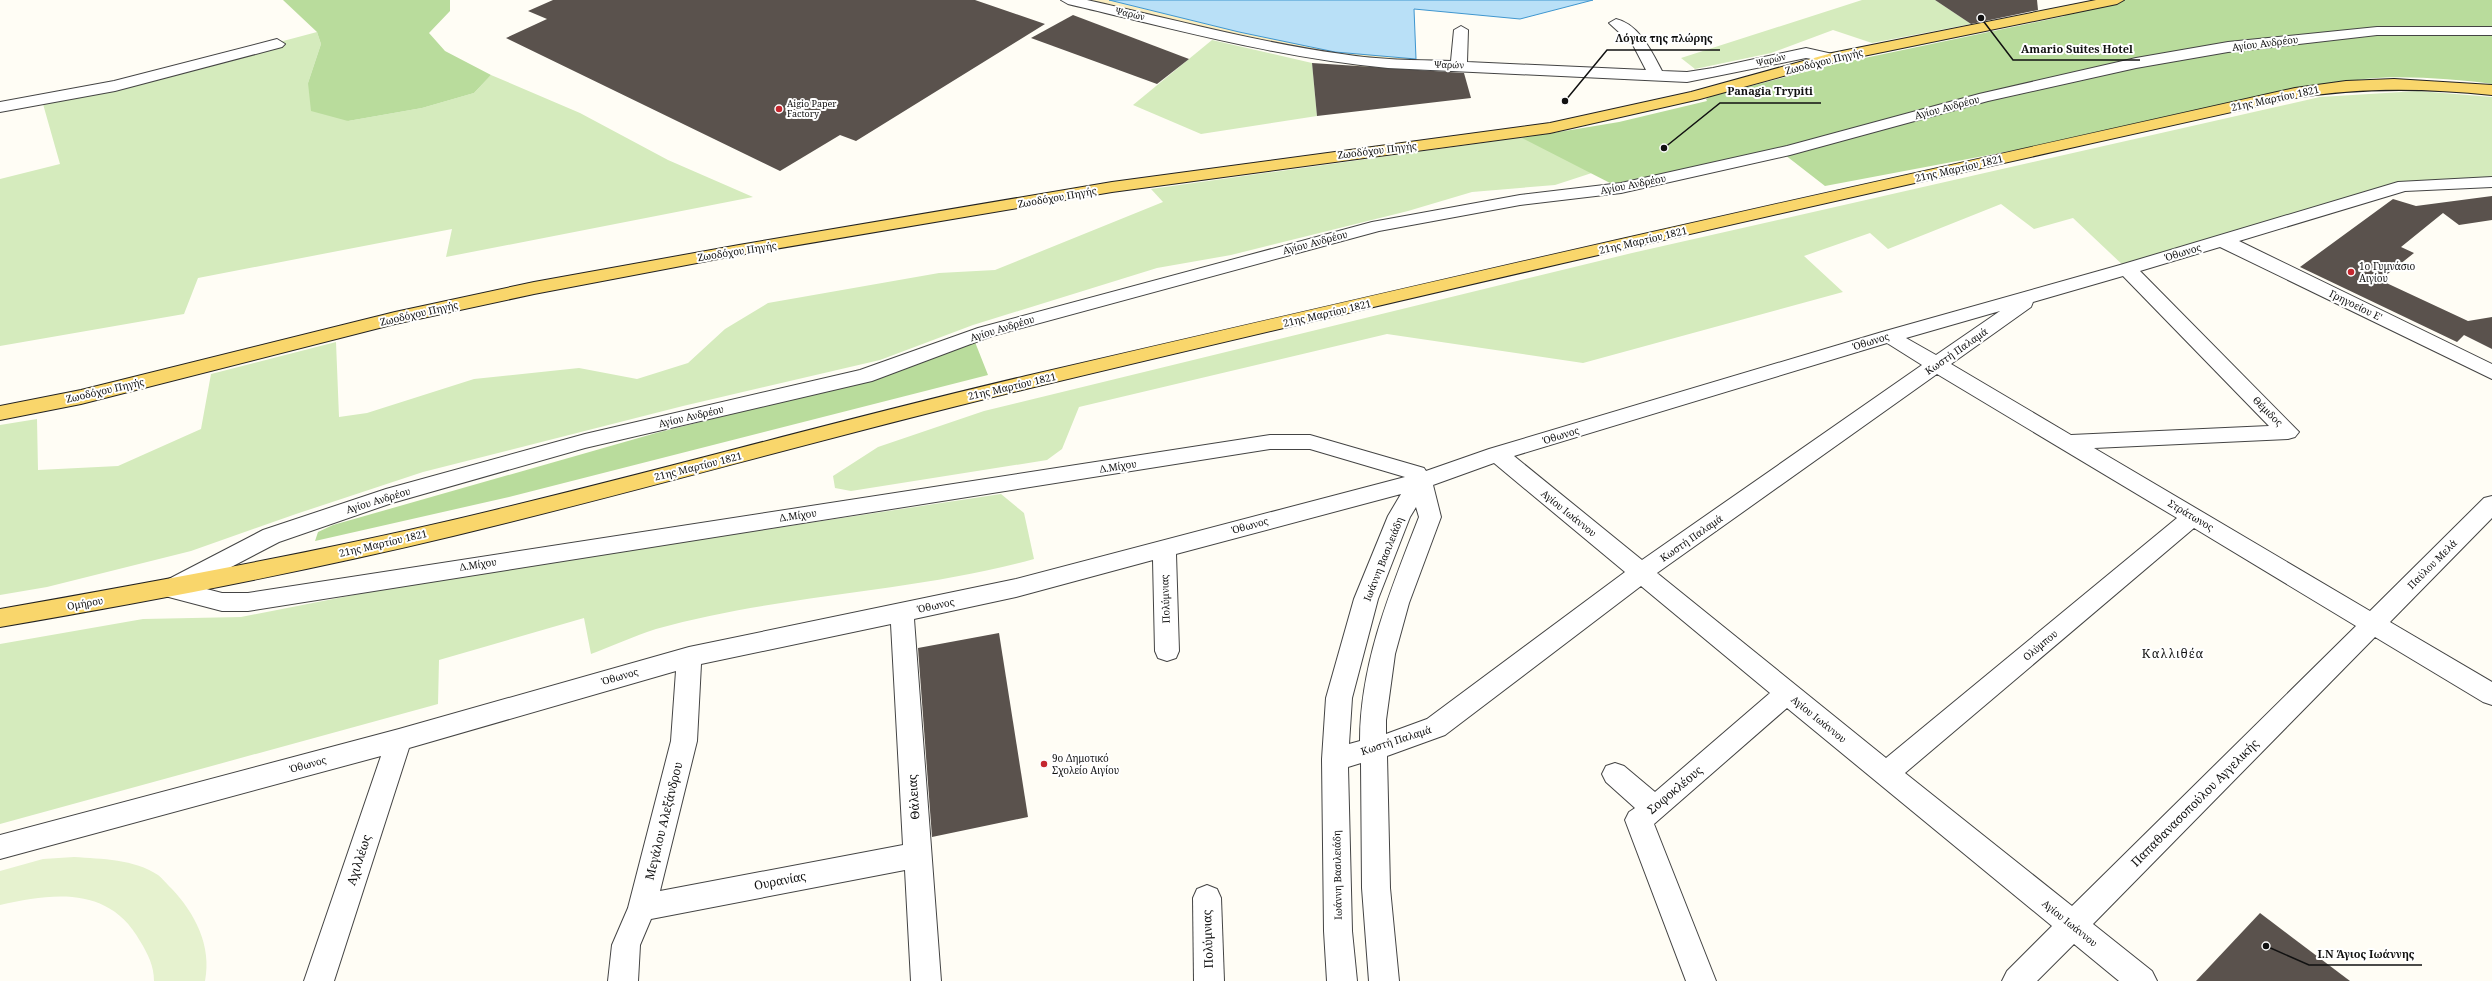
<svg xmlns="http://www.w3.org/2000/svg" width="2492" height="981" viewBox="0 0 2492 981" font-family="'Noto Serif',serif">
  <style>
    .green { fill: #d5ebbd }
    .forest { fill: #b9dc9c }
    .sand { fill: #fbeec1 }
    .pitch { fill: #e6f2cf }
    .water { fill: #b9e0f7; stroke: #3f96cf }
    .building { fill: #5a524d }
    .lines { fill: none; stroke-linecap: round; stroke-linejoin: round }
    .minor-casing { stroke: #444; stroke-width: 2 }
    .major-casing { stroke: #222; stroke-width: 2 }
    .minor { fill: #fff; fill-rule: evenodd }
    .major { fill: #f9d66b; fill-rule: evenodd }
    .poi-dot { fill: #c4262e; stroke: #fff; stroke-width: 1.5 }
    .labels { text-anchor: middle; stroke-width: 4; stroke-linejoin: round; paint-order: stroke }
    .far-street-label { font-size: 9px; fill: #111; stroke: #fff }
    .far-poi-label { font-size: 9px; fill: #111; stroke: #fff; text-anchor: start }
    .street-label { font-size: 10px; fill: #111; stroke: #fff }
    .poi-label { font-size: 10px; fill: #111; stroke: #fff; text-anchor: start }
    .quarter-label { font-size: 12px; letter-spacing: 1px; fill: #111; stroke: #fff }
    .near-street-label { font-size: 12px; fill: #111; stroke: #fff }
    .leader { fill: none; stroke: #111; stroke-width: 1.5 }
    .callout-dot { fill: #111; stroke: #fff; stroke-width: 1.5 }
    .callout-label { font-size: 11px; text-anchor: middle; font-weight: bold; fill: #111; stroke: #fff; stroke-width: 4; stroke-linejoin: round; paint-order: stroke }
  </style>
  <rect width="100%" height="100%" fill="#fffdf5"/>
  <!-- green -->
  <g class="green">
    <path d="M1862,0H1935L1971,24L1872,43L1833,30L1771,53L1695,69L1681,58Z"/>
    <path d="M317,32L321,44L308,83L348,121L422,108L474,93L491,75L580,113L668,160L753,197L446,257L452,229L198,278L184,314L0,346V179L60,164L41,97L163,73Z"/>
    <path d="M1212,40L1312,63L1317,116L1201,134L1133,105Z"/>
    <path d="M2418,91L2492,97V182L2404,186L2127,269L2073,218L2034,229L2001,204L1888,249L1870,233L1804,256L1843,292L1583,363L1387,334L1079,407L1062,449L1047,460L851,491L835,488L833,476L878,447L984,411L1632,253L2320,97Z"/>
    <path d="M1538,135L1580,148L1601,170L1555,185L1472,192L1408,211L1231,255L1157,268L973,325L880,360L683,406L423,472L296,514L191,551L47,587L0,595V425L37,419L38,470L118,466L201,429L211,374L336,342L339,417L367,413L474,379L579,368L637,379L688,363L725,329L768,303L939,273L995,270L1163,202L1151,189Z"/>
    <path d="M1001,494L1024,513L1034,559C911,593 779,594 656,629C634,636 612,646 591,654L584,618L439,660L438,704L0,824V644L143,619L241,617L430,580Z"/>
  </g>
  <!-- forest -->
  <g class="forest">
    <path d="M283,0H450V11L429,33L445,51L491,75L474,93L422,108L348,121L311,111L308,83L321,44L317,32Z"/>
    <path d="M2117,0H2492V84C2454,79 2402,75 2364,79C2324,84 2287,95 2248,106L1825,186L1776,148L1699,167L1612,184L1522,138L1619,122L1707,101L1706,99L1712,96L1836,64L2065,16L2061,12Z"/>
    <path d="M975,342L988,375L509,497L315,541L318,532L333,525L656,433L865,381Z"/>
  </g>
  <!-- sand -->
  <path class="sand" d="M1080,0H1109L1239,32L1335,52L1416,59V73L1378,70L1322,59Z"/>
  <!-- pitch -->
  <path class="pitch" d="M74,857C102,859 134,859 158,875C162,878 167,884 171,888C195,913 212,946 205,981H154C154,966 148,954 140,941C109,886 54,893 0,905V871L43,859Z"/>
  <!-- water -->
  <path class="water" d="M1109,0H1593L1520,19L1414,9L1416,59L1335,52L1239,32Z"/>
  <!-- building -->
  <g class="building">
    <path d="M553,0H975L1045,24L856,141L840,135L780,171L506,38L547,19L528,11Z"/>
    <path d="M1935,0H2037L2038,10L1971,24Z"/>
    <path d="M1073,15L1189,59L1157,84L1031,38Z"/>
    <path d="M1312,63L1464,73L1471,98L1317,116Z"/>
    <path d="M2492,196V220L2459,225L2443,213L2401,247L2414,253L2380,280L2468,321L2492,317V349L2464,335L2457,342L2300,267L2393,199L2416,206Z"/>
    <path d="M999,633L1028,817L932,837L918,648Z"/>
    <path d="M2260,913L2350,981H2196Z"/>
  </g>
  <g class="lines">
    <!-- minor casing -->
    <g class="minor-casing">
      <g id="minor">
        <path d="M1061,0H1087C1172,19 1256,42 1342,54C1378,60 1415,60 1451,61L1454,30L1461,26L1468,30L1467,62L1646,70L1633,45L1609,23L1616,19C1639,24 1652,52 1662,71L1687,72L1713,68L1806,48L1837,55L1840,58L1832,63L1806,58L1687,82L1388,68C1280,58 1174,29 1068,4Z"/>
        <path d="M2377,27H2492V35H2377L2228,52L2136,68L1988,101L1790,155L1621,193L1520,205L1379,231L992,336L872,381L585,448L392,503L279,542L195,586L222,593H248L1270,435H1310L1424,468L1426,471L1489,449L1882,332L2120,265L2398,182L2492,177V187L2405,191L2239,241L2492,364V379L2220,247L2140,271L2299,432L2295,437L2288,439L2094,448L2370,611L2484,498L2492,496V518L2390,622L2492,682V705L2483,702L2375,637L2093,924L2152,971L2157,981H2119L2074,944L2037,981H2002L2007,971L2052,926L1787,708L1654,824L1716,981H1686L1625,820L1629,812L1635,808L1606,782L1602,774L1606,766L1615,763L1624,766L1655,792L1770,693L1641,586L1445,735L1387,756L1390,888L1399,981H1369L1362,888L1361,763L1348,767L1352,931L1357,981H1327L1324,931L1322,759L1326,698L1354,599L1388,516L1401,494L1176,554L1179,651L1176,658L1167,661L1158,658L1155,651L1153,560L1016,597L914,619L941,981H911L905,870L651,919L640,945L638,981H608L612,945L628,908L671,741L676,671L409,748L334,981H304L381,756L0,859V835L399,729L689,647L1016,579L1405,477L1310,449H1270L248,611H222L161,595L157,589L161,583L263,530L386,489L585,434L860,370L978,328L1372,222L1520,195L1621,183L1787,146L1979,94L2136,58L2228,42ZM2123,276L2269,426L2071,435L1951,364L2031,307L2033,302ZM2000,311L1936,355L1906,338ZM1887,343L1922,365L1642,560L1514,456ZM1937,374L2177,518L1886,758L1657,573ZM1494,463L1625,572L1427,719L1386,734V720L1395,654L1409,603L1441,517L1433,485ZM1416,507L1419,517C1391,589 1360,663 1360,741L1349,744L1352,698L1378,599L1410,517ZM2194,528L2356,626L2072,906L1905,773ZM891,624L903,845L660,891L697,741L701,664Z"/>
        <path d="M277,39L285,44L282,47L115,91L0,112V102L114,81Z"/>
        <path d="M1207,885L1217,889L1221,898L1224,981H1194L1193,898L1197,889Z"/>
      </g>
    </g>
    <!-- major casing -->
    <g class="major-casing">
      <g id="major">
        <path d="M2096,0H2124L2117,4L1834,62L1700,99L1550,133L1112,192L739,255L534,294L395,324L81,404L0,420V406L81,390L395,312L534,282L739,245L1112,182L1550,123L1691,92L1832,53Z"/>
        <path d="M2394,79L2492,85V95C2425,88 2361,87 2295,98C1871,192 1448,288 1026,389C834,435 644,490 453,536C303,572 152,601 0,627V609C152,582 303,555 453,520C645,475 834,421 1026,376C1448,277 1872,182 2295,88L2346,81Z"/>
      </g>
    </g>
    <!-- minor -->
    <use href="#minor" class="minor"/>
    <!-- major -->
    <use href="#major" class="major"/>
  </g>
  <!-- markers -->
  <g class="poi-dot">
    <circle cx="779" cy="109" r="4"/>
    <circle cx="2351" cy="272" r="4"/>
    <circle cx="1044" cy="764" r="4"/>
  </g>
  <g class="labels">
    <!-- far-street labels -->
    <g class="far-street-label">
      <text transform="translate(1130 14) rotate(13)" y="3">Ψαρών</text>
      <text transform="translate(1771 60) rotate(-13)" y="3">Ψαρών</text>
      <text transform="translate(1449 65) rotate(2)" y="3">Ψαρών</text>
    </g>
    <!-- far-poi labels -->
    <g class="far-poi-label">
      <text x="787" y="107">Aigio Paper<tspan x="787" dy="10">Factory</tspan></text>
    </g>
    <!-- street labels -->
    <g class="street-label">
      <text transform="translate(2265 43) rotate(-7)" y="4">Αγίου Ανδρέου</text>
      <text transform="translate(1824 61) rotate(-14)" y="4">Ζωοδόχου Πηγής</text>
      <text transform="translate(2275 98) rotate(-12)" y="4">21ης Μαρτίου 1821</text>
      <text transform="translate(1947 107) rotate(-15)" y="4">Αγίου Ανδρέου</text>
      <text transform="translate(1377 150) rotate(-7)" y="4">Ζωοδόχου Πηγής</text>
      <text transform="translate(1959 168) rotate(-13)" y="4">21ης Μαρτίου 1821</text>
      <text transform="translate(1633 184) rotate(-11)" y="4">Αγίου Ανδρέου</text>
      <text transform="translate(1057 197) rotate(-10)" y="4">Ζωοδόχου Πηγής</text>
      <text transform="translate(1643 240) rotate(-13)" y="4">21ης Μαρτίου 1821</text>
      <text transform="translate(1315 242) rotate(-15)" y="4">Αγίου Ανδρέου</text>
      <text transform="translate(737 251) rotate(-9)" y="4">Ζωοδόχου Πηγής</text>
      <text transform="translate(2183 252) rotate(-17)" y="4">Όθωνος</text>
      <text transform="translate(2356 305) rotate(26)" y="4">Γρηγοείου Ε'</text>
      <text transform="translate(419 313) rotate(-13)" y="4">Ζωοδόχου Πηγής</text>
      <text transform="translate(1327 313) rotate(-13)" y="4">21ης Μαρτίου 1821</text>
      <text transform="translate(1002 328) rotate(-17)" y="4">Αγίου Ανδρέου</text>
      <text transform="translate(1871 341) rotate(-17)" y="4">Όθωνος</text>
      <text transform="translate(1956 351) rotate(-35)" y="4">Κωστή Παλαμά</text>
      <text transform="translate(1012 386) rotate(-13)" y="4">21ης Μαρτίου 1821</text>
      <text transform="translate(105 390) rotate(-13)" y="4">Ζωοδόχου Πηγής</text>
      <text transform="translate(2268 411) rotate(45)" y="4">Θέμιδος</text>
      <text transform="translate(691 416) rotate(-13)" y="4">Αγίου Ανδρέου</text>
      <text transform="translate(1561 435) rotate(-17)" y="4">Όθωνος</text>
      <text transform="translate(698 466) rotate(-14)" y="4">21ης Μαρτίου 1821</text>
      <text transform="translate(1118 466) rotate(-9)" y="4">Δ.Μίχου</text>
      <text transform="translate(378 500) rotate(-17)" y="4">Αγίου Ανδρέου</text>
      <text transform="translate(1569 513) rotate(39)" y="4">Αγίου Ιωάννου</text>
      <text transform="translate(798 515) rotate(-8)" y="4">Δ.Μίχου</text>
      <text transform="translate(2191 515) rotate(31)" y="4">Στράτωνος</text>
      <text transform="translate(1250 525) rotate(-15)" y="4">Όθωνος</text>
      <text transform="translate(1691 538) rotate(-35)" y="4">Κωστή Παλαμά</text>
      <text transform="translate(383 543) rotate(-13)" y="4">21ης Μαρτίου 1821</text>
      <text transform="translate(1383 559) rotate(-68)" y="4">Ιωάννη Βασιλειάδη</text>
      <text transform="translate(478 564) rotate(-9)" y="4">Δ.Μίχου</text>
      <text transform="translate(2432 564) rotate(-45)" y="4">Παύλου Μελά</text>
      <text transform="translate(1165 599) rotate(-92)" y="4">Πολύμνιας</text>
      <text transform="translate(85 603) rotate(-10)" y="4">Ομήρου</text>
      <text transform="translate(936 605) rotate(-12)" y="4">Όθωνος</text>
      <text transform="translate(2040 645) rotate(-40)" y="4">Ολύμπου</text>
      <text transform="translate(620 676) rotate(-16)" y="4">Όθωνος</text>
      <text transform="translate(1819 719) rotate(39)" y="4">Αγίου Ιωάννου</text>
      <text transform="translate(1396 740) rotate(-18)" y="4">Κωστή Παλαμά</text>
      <text transform="translate(308 764) rotate(-15)" y="4">Όθωνος</text>
      <text transform="translate(1337 875) rotate(-91)" y="4">Ιωάννη Βασιλειάδη</text>
      <text transform="translate(2070 923) rotate(39)" y="4">Αγίου Ιωάννου</text>
    </g>
    <!-- poi labels -->
    <g class="poi-label">
      <text x="2359" y="270">1ο Γυμνάσιο<tspan x="2359" dy="12">Αιγίου</tspan></text>
      <text x="1052" y="762">9ο Δημοτικό<tspan x="1052" dy="12">Σχολείο Αιγίου</tspan></text>
    </g>
    <!-- quarter labels -->
    <g class="quarter-label">
      <text x="2173" y="658">Καλλιθέα</text>
    </g>
    <!-- near-street labels -->
    <g class="near-street-label">
      <text transform="translate(1675 790) rotate(-40)" y="4">Σοφοκλέους</text>
      <text transform="translate(914 797) rotate(-94)" y="4">Θάλειας</text>
      <text transform="translate(2195 803) rotate(-45)" y="4">Παπαθανασοπούλου Αγγελικής</text>
      <text transform="translate(664 821) rotate(-76)" y="4">Μεγάλου Αλεξάνδρου</text>
      <text transform="translate(359 860) rotate(-72)" y="4">Αχιλλέως</text>
      <text transform="translate(780 881) rotate(-11)" y="4">Ουρανίας</text>
      <text transform="translate(1208 939) rotate(-92)" y="4">Πολύμνιας</text>
    </g>
  </g>
  <!-- callouts -->
  <path class="leader" d="M1565 101L1607 50H1720M1981 18L2013 60H2140M1664 148L1720 103H1821M2266 946L2309 965H2422"/>
  <g class="callout-dot">
    <circle cx="1565" cy="101" r="4"/>
    <circle cx="1981" cy="18" r="4"/>
    <circle cx="1664" cy="148" r="4"/>
    <circle cx="2266" cy="946" r="4"/>
  </g>
  <g class="callout-label">
    <text x="1664" y="42">Λόγια της πλώρης</text>
    <text x="2077" y="53">Amario Suites Hotel</text>
    <text x="1770" y="95">Panagia Trypiti</text>
    <text x="2366" y="958">Ι.Ν Άγιος Ιωάννης</text>
  </g>
</svg>
